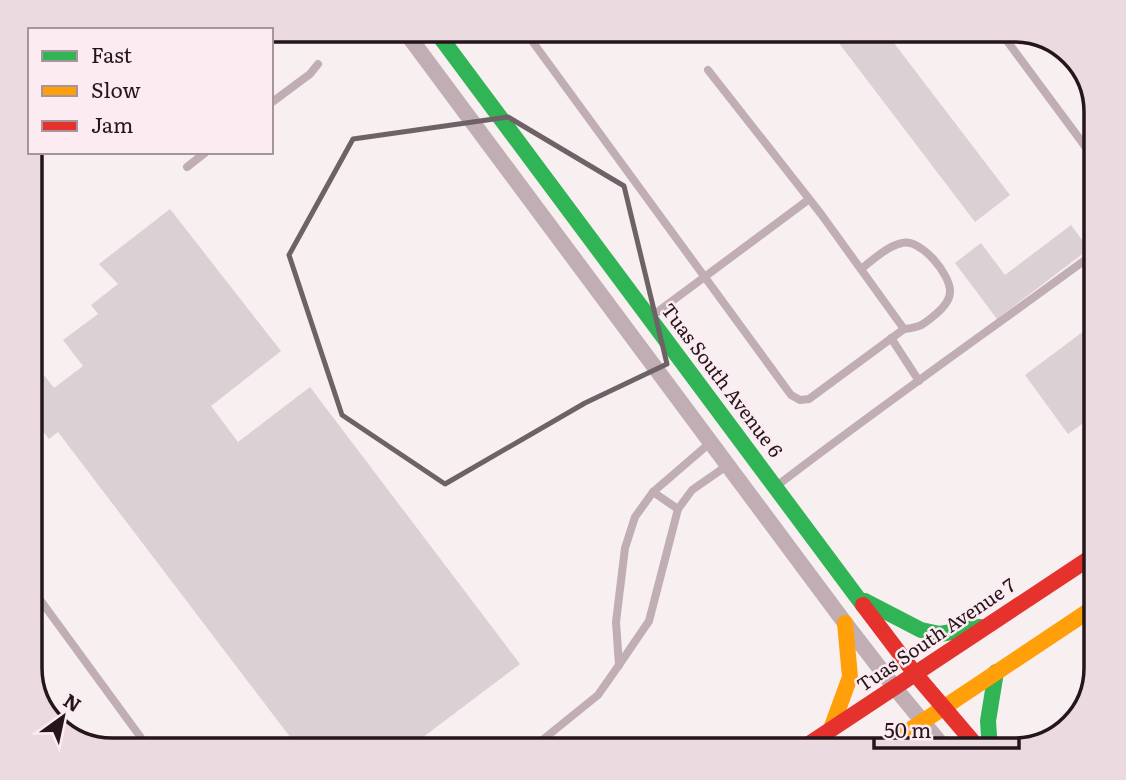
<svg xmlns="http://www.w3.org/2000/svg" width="1126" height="780" viewBox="0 0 1126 780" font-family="Literata,serif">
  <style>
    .building { fill: #dbd0d3 }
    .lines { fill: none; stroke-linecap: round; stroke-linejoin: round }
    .lane { stroke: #c0aeb4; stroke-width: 8 }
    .street { stroke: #c0aeb4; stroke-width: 16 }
    .fast { stroke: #30b455; stroke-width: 16 }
    .slow { stroke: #ff9f0a; stroke-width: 16 }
    .jam { stroke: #e5322d; stroke-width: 16 }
    .marked { fill: none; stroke: #6e6266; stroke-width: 5; stroke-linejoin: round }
    .labels { text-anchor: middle; stroke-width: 5; stroke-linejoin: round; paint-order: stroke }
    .street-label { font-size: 19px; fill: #24161b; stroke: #fcebf0 }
    .rim { fill: none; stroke: #24161b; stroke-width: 3.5 }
  </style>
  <rect width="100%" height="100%" fill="#f8eff1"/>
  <!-- building -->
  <g class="building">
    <path d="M829,30H884L1010,195L975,222Z"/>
    <path d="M170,209L281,351L211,406L238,442L310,387L520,664L406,750H300L58,432L49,439L30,414V386L44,375L54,388L83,366L63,340L98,314L91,305L118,284L99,264Z"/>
    <path d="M1071,225L1089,249L997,319L955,263L981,243L1005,275Z"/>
    <path d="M1096,322V414L1068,434L1025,375Z"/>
    <path d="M1084,708L1082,714L1063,731L1058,725Z"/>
  </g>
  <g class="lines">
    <!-- lane -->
    <g class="lane">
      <path d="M524,30L791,395L800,400L809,399L904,329C921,327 923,325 936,314C943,308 950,301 950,292C951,275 921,238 902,243C887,246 873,260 861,269"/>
      <path d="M999,30L1096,161"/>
      <path d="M703,35L711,30"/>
      <path d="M708,70L821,214L904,329"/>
      <path d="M271,103L310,74L318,64"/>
      <path d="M187,167L206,152"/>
      <path d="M652,316L808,200"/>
      <path d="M891,338L919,381"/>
      <path d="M778,485C882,405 990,330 1096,252"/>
      <path d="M653,492L678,509"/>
      <path d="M30,586L150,750"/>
      <path d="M619,665L616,622L625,548L635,517L653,492L711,442"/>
      <path d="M530,750L598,695L619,665L649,621L678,509L692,490L728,465"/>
    </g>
    <!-- street -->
    <path class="street" d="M404,30L845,623L895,688L946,750"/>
    <!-- fast -->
    <g class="fast">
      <path d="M435,30L863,605"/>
      <path d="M865,601L921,630L940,634L980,627"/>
      <path d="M990,750L988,721L996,672"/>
    </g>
    <!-- slow -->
    <g class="slow">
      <path d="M831,729L850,677L845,623"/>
      <path d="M880,750L1096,606"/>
    </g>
    <!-- jam -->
    <g class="jam">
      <path d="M863,605L916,675L980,750"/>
      <path d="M800,750L1096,554"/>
    </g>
  </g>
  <!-- marked area -->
  <path class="marked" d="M508,117L624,186L667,364L585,403L445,484L342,415L289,255L353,139Z"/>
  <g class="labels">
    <!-- street labels -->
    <g class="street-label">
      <text transform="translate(722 380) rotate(53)" y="7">Tuas South Avenue 6</text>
      <text transform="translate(936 635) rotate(-34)" y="7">Tuas South Avenue 7</text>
    </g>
  </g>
  <!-- crop -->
  <path d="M0 0H1126V780H0ZM112 42H1014A70 70 0 0 1 1084 112V668A70 70 0 0 1 1014 738H112A70 70 0 0 1 42 668V112A70 70 0 0 1 112 42Z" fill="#ebdadf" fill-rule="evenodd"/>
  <path class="rim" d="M112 42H1014A70 70 0 0 1 1084 112V668A70 70 0 0 1 1014 738H112A70 70 0 0 1 42 668V112A70 70 0 0 1 112 42Z"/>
  <!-- legend -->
  <rect x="28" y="28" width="245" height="126" fill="#fcebf0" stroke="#a6969b" stroke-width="2"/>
  <rect x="42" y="51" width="35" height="10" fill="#30b455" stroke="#a6969b" stroke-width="2"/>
  <text x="91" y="63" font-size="21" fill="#24161b">Fast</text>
  <rect x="42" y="86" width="35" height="10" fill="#ff9f0a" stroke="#a6969b" stroke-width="2"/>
  <text x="91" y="98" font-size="21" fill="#24161b">Slow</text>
  <rect x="42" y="121" width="35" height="10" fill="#e5322d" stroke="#a6969b" stroke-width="2"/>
  <text x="91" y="133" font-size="21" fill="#24161b">Jam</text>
  <!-- north arrow -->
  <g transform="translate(63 717) rotate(33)" stroke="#fcebf0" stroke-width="5" paint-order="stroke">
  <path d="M0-5L12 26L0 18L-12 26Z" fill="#24161b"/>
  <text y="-10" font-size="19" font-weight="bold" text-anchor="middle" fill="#24161b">N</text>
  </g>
  <!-- scale -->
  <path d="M874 738v10h145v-10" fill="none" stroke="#24161b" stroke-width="3.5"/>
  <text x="884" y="738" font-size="21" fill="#24161b" stroke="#fcebf0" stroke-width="5" paint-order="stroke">50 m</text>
</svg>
